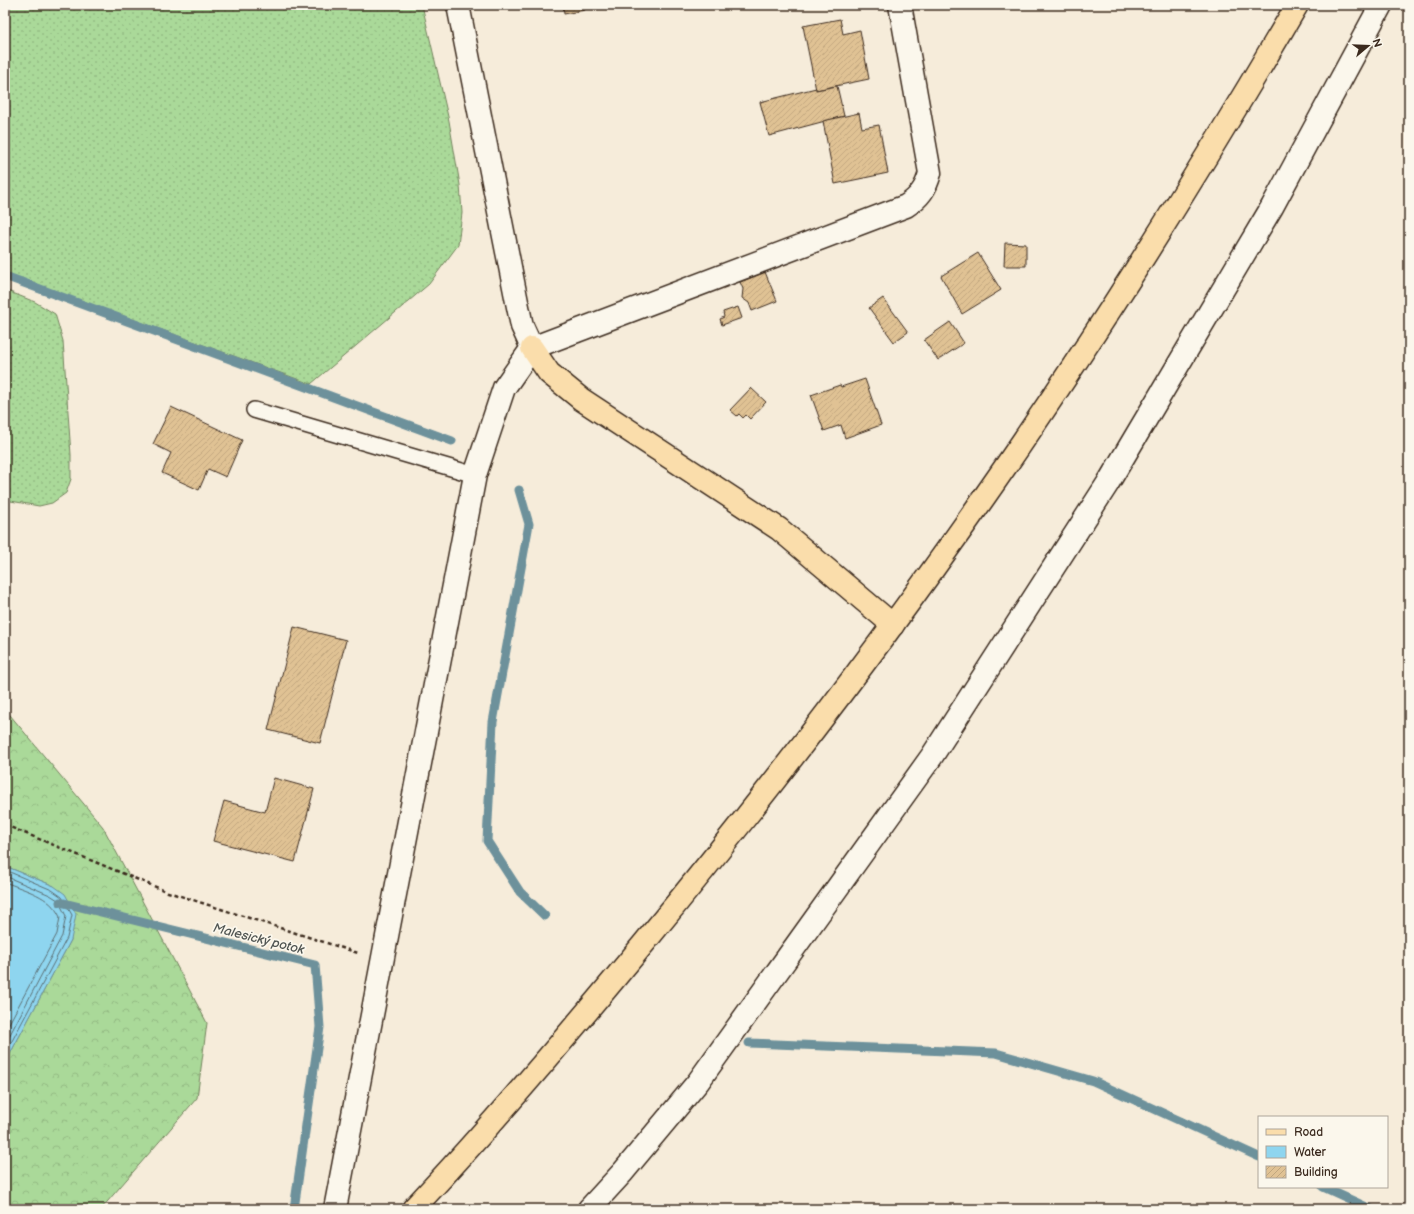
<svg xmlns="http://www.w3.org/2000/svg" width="1414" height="1214" viewBox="0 0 1414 1214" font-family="'Balsamiq Sans',sans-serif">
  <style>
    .grass { fill: url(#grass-dots); stroke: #72825c }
    .forest { fill: url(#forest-crowns); stroke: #72825c }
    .water { fill: #8ed5ef; stroke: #6d919b }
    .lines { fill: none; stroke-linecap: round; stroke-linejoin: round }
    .shore { stroke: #5c6e72; stroke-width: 1 }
    .stream { stroke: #6d919b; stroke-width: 9 }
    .building { fill: url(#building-hatch); stroke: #3b2a1e }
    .lane-casing { stroke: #3b2a1e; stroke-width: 18 }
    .street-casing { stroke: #3b2a1e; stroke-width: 25 }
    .secondary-casing { stroke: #3b2a1e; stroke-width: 25 }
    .primary-casing { stroke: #3b2a1e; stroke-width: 25 }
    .path { stroke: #3b2a1e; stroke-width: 2.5; stroke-dasharray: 4 3; stroke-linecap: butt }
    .lane { stroke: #fbf7ec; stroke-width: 15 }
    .street { stroke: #fbf7ec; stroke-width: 22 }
    .secondary { stroke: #fbf7ec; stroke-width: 22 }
    .primary { stroke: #faddab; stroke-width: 22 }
    .labels { text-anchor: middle; stroke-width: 3.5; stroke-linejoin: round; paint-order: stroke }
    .water-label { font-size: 13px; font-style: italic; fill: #505552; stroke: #fbf7ec }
  </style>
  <defs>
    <pattern id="grass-dots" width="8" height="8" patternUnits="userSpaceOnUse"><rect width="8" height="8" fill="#aad999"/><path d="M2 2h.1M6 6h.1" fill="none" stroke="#93ba83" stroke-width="1.8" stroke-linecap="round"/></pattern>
    <pattern id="forest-crowns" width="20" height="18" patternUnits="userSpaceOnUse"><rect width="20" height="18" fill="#aad999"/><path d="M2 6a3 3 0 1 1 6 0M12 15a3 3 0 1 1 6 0" fill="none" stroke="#93ba83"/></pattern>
    <pattern id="building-hatch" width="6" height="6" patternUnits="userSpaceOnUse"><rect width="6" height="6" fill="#e0c294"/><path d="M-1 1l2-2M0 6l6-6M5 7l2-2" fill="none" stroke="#c1a77f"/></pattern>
  </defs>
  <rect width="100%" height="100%" fill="#f6ecda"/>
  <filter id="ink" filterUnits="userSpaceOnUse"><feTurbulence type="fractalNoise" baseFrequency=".025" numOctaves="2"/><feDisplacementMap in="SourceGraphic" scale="8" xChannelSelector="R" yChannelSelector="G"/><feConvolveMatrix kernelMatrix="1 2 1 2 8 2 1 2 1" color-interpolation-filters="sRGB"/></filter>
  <g filter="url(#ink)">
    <!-- grass -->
    <g class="grass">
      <path d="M5,5H422L449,121L460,185L462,213L458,245L429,284L311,384L5,273Z"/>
      <path d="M5,290L35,302L55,314L63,341L71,455V479L66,493L52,503L39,506L5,500Z"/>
    </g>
    <!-- forest -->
    <path class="forest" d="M5,709L103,827L207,1023L197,1098L101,1209H5V1063L71,940L54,886L5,866Z"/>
    <!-- water -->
    <path class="water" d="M5,866L54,886L65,894L76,914L71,940L5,1063Z"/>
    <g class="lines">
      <!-- shore -->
      <g class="shore">
        <path d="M5,870L52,890L62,897L72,915L67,938L5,1054"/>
        <path d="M5,876L50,895L58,900L66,916L62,936L5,1044"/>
        <path d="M5,882C26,891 50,895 60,917L57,934L5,1031"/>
      </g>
      <!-- stream -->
      <g class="stream">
        <path d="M5,276L452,441"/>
        <path d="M519,490L529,524L493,722L487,841L520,892L545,916"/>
        <path d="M60,902L315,965L320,1027L294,1209"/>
        <path d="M749,1043L996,1053L1093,1081L1259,1157"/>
        <path d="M1323,1187L1371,1209"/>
      </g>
    </g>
    <!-- building -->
    <g class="building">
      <path d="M563,5H584L585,10L564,14Z"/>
      <path d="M840,19L843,34L860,30L869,79L816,90L803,26Z"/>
      <path d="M837,86L844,116L769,136L760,102L816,88V90Z"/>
      <path d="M859,113L862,128L879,125L888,173L835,184L823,121Z"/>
      <path d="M1005,243L1026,244V266H1004Z"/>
      <path d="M978,253L1001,290L962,314L941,276Z"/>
      <path d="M765,272L777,301L752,311L749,303L742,298L743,289L740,282Z"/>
      <path d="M883,298L908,332L894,342L869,308Z"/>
      <path d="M738,307L742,318L722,325L720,319L724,317L723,312Z"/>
      <path d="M950,322L964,343L938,360L924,340Z"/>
      <path d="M865,379L881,425L845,438L841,425L824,431L811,395L840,385L841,387Z"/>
      <path d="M751,388L766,402L750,419L746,415L743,418L739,414L737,416L730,410Z"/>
      <path d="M171,407L242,440L226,477L208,469L199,490L162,473L171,453L153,444Z"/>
      <path d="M294,627L346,640L320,743L268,730Z"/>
      <path d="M274,778L314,789L295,862L213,841L224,801L265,812Z"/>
    </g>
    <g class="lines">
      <!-- lane casing -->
      <g class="lane-casing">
        <path id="lane" d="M254,410L475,475"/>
      </g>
      <!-- street casing -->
      <g class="street-casing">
        <g id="street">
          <path d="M532,348L906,206C920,197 926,188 930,173L900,5"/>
          <path d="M589,1209L623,1172L698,1082L932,756L1108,483L1272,207L1381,5"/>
        </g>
      </g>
      <!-- secondary casing -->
      <g class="secondary-casing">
        <path id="secondary" d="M335,1209L475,475L504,388L532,348L522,326L517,302L458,5"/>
      </g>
      <!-- primary casing -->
      <g class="primary-casing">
        <g id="primary">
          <path d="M532,348L549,373L581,399L779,529L893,625"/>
          <path d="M413,1209C494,1123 570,1033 645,942C761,801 873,656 978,506C1092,344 1197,176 1297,5"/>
        </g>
      </g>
      <!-- path -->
      <path class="path" d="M5,825L168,892L358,953"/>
      <!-- lane -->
      <use href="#lane" class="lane"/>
      <!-- street -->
      <use href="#street" class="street"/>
      <!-- secondary -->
      <use href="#secondary" class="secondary"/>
      <!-- primary -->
      <use href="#primary" class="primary"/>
    </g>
  </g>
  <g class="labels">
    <!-- water labels -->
    <g class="water-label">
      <text transform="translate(259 938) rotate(14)" y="5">Malesický potok</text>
    </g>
  </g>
  <!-- margin -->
  <rect width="1414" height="1214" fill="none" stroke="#fbf7ec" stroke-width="20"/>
  <rect x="10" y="10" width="1394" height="1194" fill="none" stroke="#3b2a1e" stroke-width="1.5" filter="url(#ink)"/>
  <!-- legend -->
  <rect x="1258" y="1116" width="130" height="72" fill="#fbf7ec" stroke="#aea59a"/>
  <rect x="1266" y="1129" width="20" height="6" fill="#faddab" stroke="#aea59a"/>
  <text x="1294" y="1136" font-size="12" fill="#3b2a1e">Road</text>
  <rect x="1266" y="1146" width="20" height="12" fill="#8ed5ef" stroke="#aea59a"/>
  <text x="1294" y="1156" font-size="12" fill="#3b2a1e">Water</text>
  <rect x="1266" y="1166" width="20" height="12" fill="url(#building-hatch)" stroke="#aea59a"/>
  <text x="1294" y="1176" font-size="12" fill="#3b2a1e">Building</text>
  <!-- north arrow -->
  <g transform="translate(1368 46) rotate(71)" stroke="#fbf7ec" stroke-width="3" paint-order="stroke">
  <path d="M0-3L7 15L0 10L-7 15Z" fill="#3b2a1e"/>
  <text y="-6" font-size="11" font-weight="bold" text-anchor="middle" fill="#3b2a1e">N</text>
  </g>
</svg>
